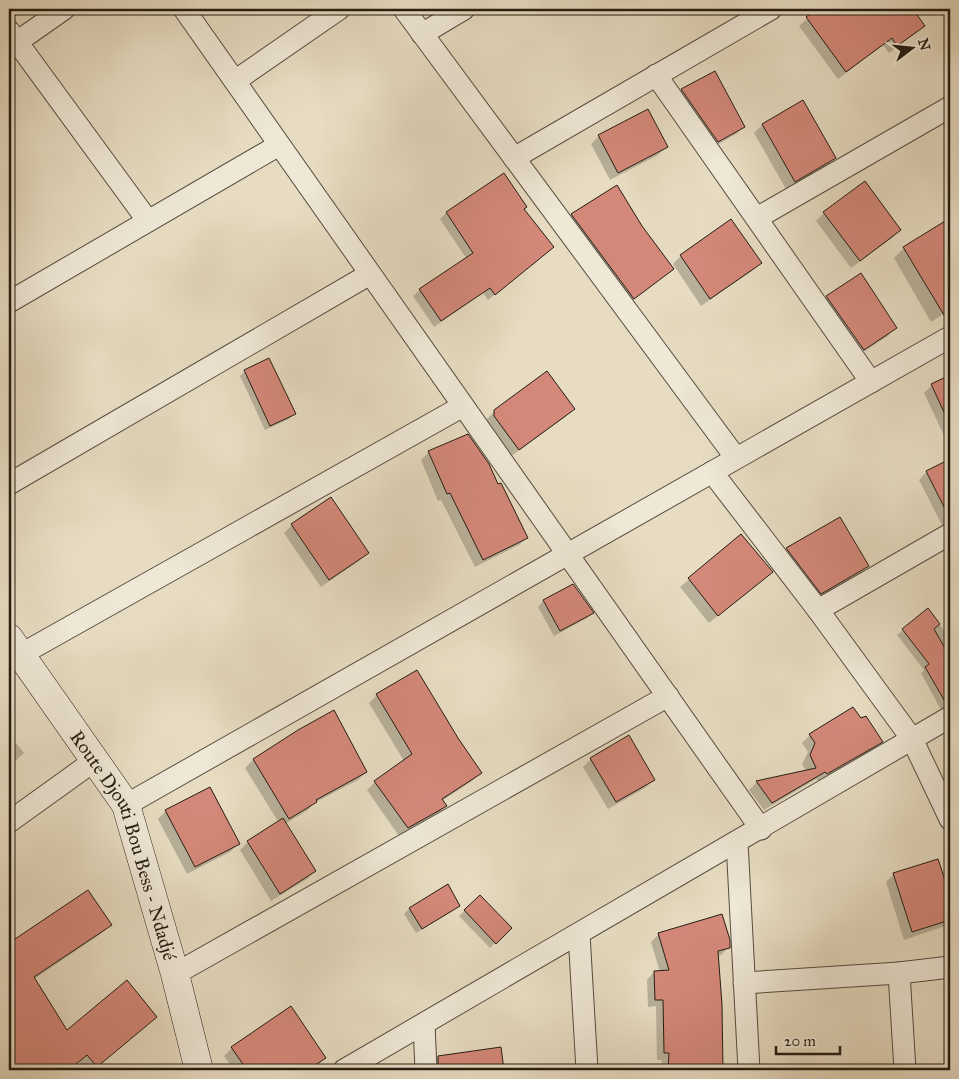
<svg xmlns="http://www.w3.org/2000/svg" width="959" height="1079" viewBox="0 0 959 1079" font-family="'IM FELL Great Primer',serif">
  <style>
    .shadow { fill: #0003 }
    .building { fill: #d48879; stroke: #241c13 }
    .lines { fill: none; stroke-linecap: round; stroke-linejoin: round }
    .street-casing { stroke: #554c3f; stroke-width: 23 }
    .secondary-casing { stroke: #241c13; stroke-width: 29 }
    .street { stroke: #efe8d7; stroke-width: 21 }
    .secondary { stroke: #efe8d7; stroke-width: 28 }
    .labels { text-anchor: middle; stroke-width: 4.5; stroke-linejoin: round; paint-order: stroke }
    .street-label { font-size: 19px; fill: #241c13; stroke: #efe8d7 }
  </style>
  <rect width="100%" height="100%" fill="#e7dcc2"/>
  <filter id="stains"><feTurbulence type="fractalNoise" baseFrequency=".004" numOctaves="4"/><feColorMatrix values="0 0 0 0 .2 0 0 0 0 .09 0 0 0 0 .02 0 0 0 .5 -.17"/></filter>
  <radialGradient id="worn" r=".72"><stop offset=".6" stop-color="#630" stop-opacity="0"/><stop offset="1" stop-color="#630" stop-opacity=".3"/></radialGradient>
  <!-- shadow -->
  <g class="shadow">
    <path d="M819,9H911L923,26L916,33L889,53L883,45L838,79L799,26Z"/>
    <path d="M682,90L744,126L736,134L710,149L674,98Z"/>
    <path d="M802,102L834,158L826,166L786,189L754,133L762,125Z"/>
    <path d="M599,136L666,147L658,155L610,180L591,144Z"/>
    <path d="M503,174L522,210L553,247L488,300L483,293L434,327L413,296L420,290L466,258L440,219L446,213Z"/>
    <path d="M824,213L900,230L892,238L851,268L816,221Z"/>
    <path d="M572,215L641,227L672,269L627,305L565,222Z"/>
    <path d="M950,220V310L931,322L894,258L904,248Z"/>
    <path d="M731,221L760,263L752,271L701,306L673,264L681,256Z"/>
    <path d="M827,297L895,328L888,336L855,357L819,305Z"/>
    <path d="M245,371L294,414L289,419L265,430L240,376Z"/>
    <path d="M950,376V445L949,446L924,393L932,385Z"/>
    <path d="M573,409L565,417L510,457L487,425V419L495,411Z"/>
    <path d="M429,452L497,486L527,537L519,545L475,567L441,500L438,501L421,460Z"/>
    <path d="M950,460V526L944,529L919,480L927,472Z"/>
    <path d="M292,525L367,553L359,561L321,587L284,533Z"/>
    <path d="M741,536L771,572L709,623L680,587Z"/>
    <path d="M787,549L867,566L859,574L813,601L779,557Z"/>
    <path d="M573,585L592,613L587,618L554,636L538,607L543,601Z"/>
    <path d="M928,610L950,638V708L941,710L921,673L924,670L897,635Z"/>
    <path d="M377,695L480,773L472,781L442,801L446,806L438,814L399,836L367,790L375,782L404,761L369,703Z"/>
    <path d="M810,735L881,741L873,749L818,781L816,779L764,810L749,790L757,782L806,771L802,764L808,752L802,743Z"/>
    <path d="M16,743L24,753L9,767V749Z"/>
    <path d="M591,759L653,780L645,788L608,809L583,767Z"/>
    <path d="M253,760L366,772L358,780L314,803L308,810L285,824L315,871L307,879L271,901L240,850L248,842L279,823L245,768Z"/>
    <path d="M166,811L238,844L230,852L187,874L158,819Z"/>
    <path d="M937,860L950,899V923L948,925L904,940L886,882L894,874Z"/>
    <path d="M447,886L459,905L454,910L416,933L404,914L409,909Z"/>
    <path d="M88,892L110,925L102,933L34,979L66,1032L155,1017L93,1070H86L79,1062L69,1070H9V943Z"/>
    <path d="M480,896L510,928L490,948L459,916Z"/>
    <path d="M659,934L729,947L721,955L717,956L721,1063L724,1064V1070H661L662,1060H657L656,1006L648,1007L647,980L654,972H660L651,942Z"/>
    <path d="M232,1048L324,1058L310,1070H234L224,1056Z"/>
    <path d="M500,1048L503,1070H431L430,1065L438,1057Z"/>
  </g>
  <!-- building -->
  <g class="building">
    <path d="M817,9H913L925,26L897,46L892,38L846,72L806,17Z"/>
    <path d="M715,71L745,127L718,142L681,89Z"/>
    <path d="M803,100L836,158L795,182L762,124Z"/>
    <path d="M648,109L668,147L618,173L598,135Z"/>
    <path d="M504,173L527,207L524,209L554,247L495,295L490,288L441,321L419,289L473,253L446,212Z"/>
    <path d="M865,181L901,230L860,261L823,212Z"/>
    <path d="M617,185L642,226L674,269L634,299L571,214Z"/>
    <path d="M950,218V325L903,247Z"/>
    <path d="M731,219L762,263L710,299L680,255Z"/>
    <path d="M861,273L897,328L864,350L826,296Z"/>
    <path d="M269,358L296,414L270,426L244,370Z"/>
    <path d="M547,371L575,409L519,450L494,416V410Z"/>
    <path d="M950,375V425L931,384Z"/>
    <path d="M468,434L489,464L498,484L501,483L528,538L483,560L450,493L447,494L428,451Z"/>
    <path d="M950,459V519L926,471Z"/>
    <path d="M331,497L369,553L329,580L291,524Z"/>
    <path d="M840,517L869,566L821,594L786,548Z"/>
    <path d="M741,534L773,572L718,616L688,578Z"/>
    <path d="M573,584L594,613L560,631L543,600Z"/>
    <path d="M928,608L940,624L934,629L950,657V705H947L925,667L929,664L902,629Z"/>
    <path d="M417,670L458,738L482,773L442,799L447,806L408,828L374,781L412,754L376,694Z"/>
    <path d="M853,707L861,718L866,716L883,742L827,774L825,772L772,803L756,781L816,768L810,755L815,743L809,734Z"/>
    <path d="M334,710L367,772L316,800L317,802L289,819L253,759L298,730Z"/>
    <path d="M629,735L655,780L616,802L590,758Z"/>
    <path d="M210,787L240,844L195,867L165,810Z"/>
    <path d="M283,818L316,871L280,894L247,841Z"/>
    <path d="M938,859L950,895V920L912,932L893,873Z"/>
    <path d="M448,884L460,906L422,929L409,908Z"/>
    <path d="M88,890L112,925L34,977L67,1030L127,980L157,1017L97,1067L87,1055L69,1070H9V943Z"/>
    <path d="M480,895L512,928L496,944L464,910Z"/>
    <path d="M722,914L730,940V948L718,951L722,1005L723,1070H668L669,1053H664L663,1000H655L654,971L669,970L658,933Z"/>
    <path d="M291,1006L326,1058L308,1070H247L231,1047Z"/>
    <path d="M501,1047L504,1070H438V1056Z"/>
  </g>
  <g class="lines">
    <!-- street casing -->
    <g class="street-casing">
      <g id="street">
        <path d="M184,9L761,829"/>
        <path d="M404,9L736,458"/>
        <path d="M9,31L148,221"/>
        <path d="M422,34L464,9"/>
        <path d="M17,42L64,9"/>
        <path d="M656,75L871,382"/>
        <path d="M235,81L339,9"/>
        <path d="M514,158L771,9"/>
        <path d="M757,218L950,107"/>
        <path d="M9,302L279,145"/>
        <path d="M712,472L818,610L912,739L950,819"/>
        <path d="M9,484L370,274"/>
        <path d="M818,610L950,534"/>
        <path d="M20,655L463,406"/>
        <path d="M126,805L950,337"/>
        <path d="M9,822L94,761"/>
        <path d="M737,842L749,1070"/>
        <path d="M579,934L587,1070"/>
        <path d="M899,973L905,1070"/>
        <path d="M175,974L668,696"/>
        <path d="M744,983L899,973L950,967"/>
        <path d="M424,1024L426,1070"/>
        <path d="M344,1070L950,717"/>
      </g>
    </g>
    <!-- secondary casing -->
    <g class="secondary-casing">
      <g id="secondary">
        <path id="s1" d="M9,638L126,805L175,974L199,1070"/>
      </g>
    </g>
    <!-- street -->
    <use href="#street" class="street"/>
    <!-- secondary -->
    <use href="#secondary" class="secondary"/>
  </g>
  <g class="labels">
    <!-- street labels -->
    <g class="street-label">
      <text dy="7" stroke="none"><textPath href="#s1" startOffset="240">Route Djouti Bou Bess - Ndadjé</textPath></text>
    </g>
  </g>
  <!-- margin -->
  <rect width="959" height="1079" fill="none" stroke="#e7dcc2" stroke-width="30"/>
  <rect x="10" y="10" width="939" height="1059" fill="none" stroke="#241c13" stroke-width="2.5"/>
  <rect x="15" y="15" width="929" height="1049" fill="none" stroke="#241c13"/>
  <!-- north arrow -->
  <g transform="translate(912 48) rotate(74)" stroke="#efe8d7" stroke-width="4" paint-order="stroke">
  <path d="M0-4L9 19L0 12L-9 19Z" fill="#241c13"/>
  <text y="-8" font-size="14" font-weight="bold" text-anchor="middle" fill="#241c13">N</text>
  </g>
  <!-- scale -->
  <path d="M776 1046v8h64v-8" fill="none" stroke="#241c13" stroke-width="2.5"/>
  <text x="784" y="1046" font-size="15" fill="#241c13" stroke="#efe8d7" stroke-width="4" paint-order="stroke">20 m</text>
  <rect width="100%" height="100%" filter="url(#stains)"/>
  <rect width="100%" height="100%" fill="url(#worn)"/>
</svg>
